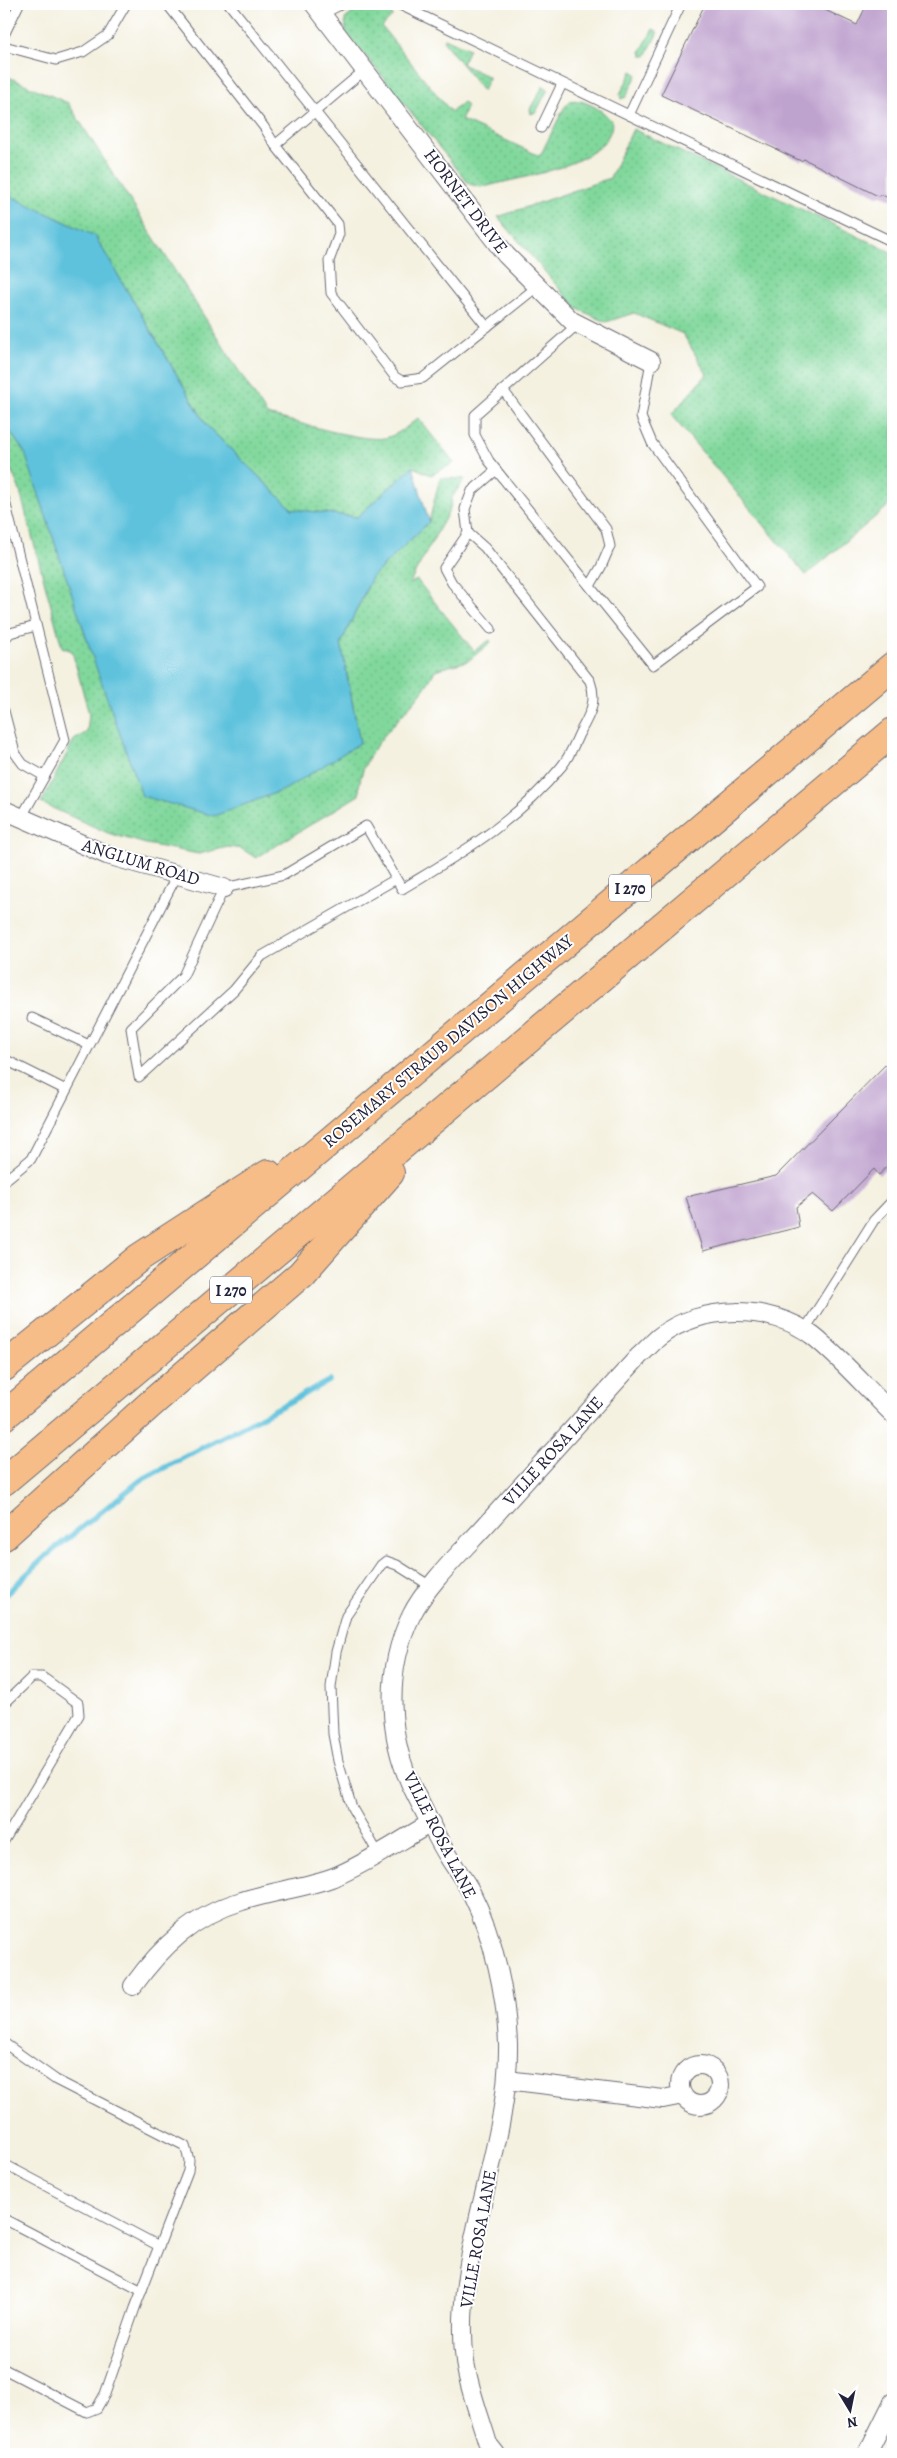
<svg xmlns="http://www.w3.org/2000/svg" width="897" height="2458" viewBox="0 0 897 2458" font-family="Alegreya,serif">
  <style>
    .grass { fill: url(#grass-dots); stroke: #527d6c }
    .water { fill: #5fc2dd; stroke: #40728c }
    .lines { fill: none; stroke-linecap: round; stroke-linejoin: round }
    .stream { stroke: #5fc2dd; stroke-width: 5.5 }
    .building { fill: #bfa3cf }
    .service-casing { stroke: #6c6a75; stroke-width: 11 }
    .minor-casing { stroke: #6c6a75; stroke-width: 20 }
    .motorway-casing { stroke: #6c6a75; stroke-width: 30 }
    .service { stroke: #fff; stroke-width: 9 }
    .minor { stroke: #fff; stroke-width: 18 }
    .motorway { stroke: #f7bd88; stroke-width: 28 }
    .labels { text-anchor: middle; stroke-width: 4; stroke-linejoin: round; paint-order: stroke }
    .shield { fill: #fff; stroke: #646476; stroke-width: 1 }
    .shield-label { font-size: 16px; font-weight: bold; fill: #22223b }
    .street-label { font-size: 18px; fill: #22223b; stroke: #fff }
  </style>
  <defs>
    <pattern id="grass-dots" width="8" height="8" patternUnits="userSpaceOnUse" patternTransform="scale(1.25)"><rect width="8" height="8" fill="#81d89c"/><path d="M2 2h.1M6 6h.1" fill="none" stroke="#6fb987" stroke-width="1.8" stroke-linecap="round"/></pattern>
  </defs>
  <rect width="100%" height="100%" fill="#fff"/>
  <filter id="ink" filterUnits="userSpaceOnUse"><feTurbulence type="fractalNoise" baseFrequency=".02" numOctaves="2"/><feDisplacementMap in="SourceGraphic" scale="10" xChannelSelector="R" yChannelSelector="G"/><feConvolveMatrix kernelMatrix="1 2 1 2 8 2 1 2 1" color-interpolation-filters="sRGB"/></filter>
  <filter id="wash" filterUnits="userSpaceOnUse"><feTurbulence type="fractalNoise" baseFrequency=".0096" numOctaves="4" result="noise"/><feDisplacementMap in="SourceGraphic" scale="20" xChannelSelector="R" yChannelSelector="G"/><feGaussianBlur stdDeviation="1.12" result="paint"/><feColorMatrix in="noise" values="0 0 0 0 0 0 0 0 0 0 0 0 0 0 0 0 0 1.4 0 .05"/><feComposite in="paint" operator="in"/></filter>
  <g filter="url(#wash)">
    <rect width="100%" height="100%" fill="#f4f1e0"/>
    <!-- grass -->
    <g class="grass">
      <path d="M364,4H372L392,12V17L382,27L451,112L463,102L467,106L461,120L540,156L564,108L570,101C581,97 608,112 612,123C610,165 520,177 488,186L480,187L469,184L346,32L345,19Z"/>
      <path d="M653,29L657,31V34L646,56H642L641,51Z"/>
      <path d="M445,38L469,49L462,64L489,77L483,91L443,41Z"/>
      <path d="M632,71L637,74L636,77L626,97L621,99L620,94Z"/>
      <path d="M4,75L68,103L267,415C295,421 360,442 385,438C398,435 408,426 418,418L454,463L431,475L413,467L357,517L292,509L207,426L95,236L4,193Z"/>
      <path d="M543,86L547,88V91L536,112L531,114L530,109Z"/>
      <path d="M633,129L893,253V502L806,575L671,415L707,374L683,334L634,313L606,322L576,308L498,217L610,178Z"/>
      <path d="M4,423L25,453L360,743L341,643L372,577L429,522L440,478L465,479L452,497L450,509L409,584L417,580L474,651L490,640L491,642L468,661L435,670C416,713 357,744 359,795L256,858L242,849L228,847L199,854L146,844L108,833L41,803L74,740L87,732L89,714L72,651L62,647L19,488L11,470L4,463Z"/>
    </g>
    <!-- water -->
    <path class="water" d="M4,193L95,236L207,426L292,509L357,517L413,467L429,522L372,577L341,643L360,743L286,789L214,816L142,796L96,667L25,453L4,423Z"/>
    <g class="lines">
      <!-- stream -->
      <path class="stream" d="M4,1596L47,1555L141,1480L329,1381"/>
    </g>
    <g id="blocks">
      <!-- building -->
      <g class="building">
        <path d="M705,4H812L857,25L867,4H893V200L882,195L878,196L804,159L801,161L661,95Z"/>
        <path d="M893,1057V1160L879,1175L874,1169L833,1211L813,1194L796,1207L799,1227L703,1251L686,1197L776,1176Z"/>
      </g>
    </g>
  </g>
  <g filter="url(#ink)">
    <use href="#blocks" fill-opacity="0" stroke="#6c6a75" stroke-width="1"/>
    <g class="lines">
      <!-- service casing -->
      <g class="service-casing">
        <g id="service">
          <path d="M167,4L264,127L275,145"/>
          <path d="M229,4L487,327"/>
          <path d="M398,4L893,242"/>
          <path d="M323,14L342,4"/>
          <path d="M4,35L19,4"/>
          <path d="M4,46L56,60L83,52L108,35L126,4"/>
          <path d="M366,69L275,145L338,224L339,234L329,261L331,293L395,377L402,381L423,378L538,286"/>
          <path d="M629,115L681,4"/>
          <path d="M541,128L562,84"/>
          <path d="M578,324L475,415V435L489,461L653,665L757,587L652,443L641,417L651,361"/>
          <path d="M503,390L606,529L610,546L601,567L590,586"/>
          <path d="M4,497L65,740L21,818"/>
          <path d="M491,629L452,583L444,568L468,533L465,509L472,491L496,470"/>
          <path d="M4,640L10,633L36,626"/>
          <path d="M4,711L15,753L23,764L44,776"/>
          <path d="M396,879L262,956L234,990L139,1077L131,1028L183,976L224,888L284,875L366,826L402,889C461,853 516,822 561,767C569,758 574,745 579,734C589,716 598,702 590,681L485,548L468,533"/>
          <path d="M32,1018L89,1045"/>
          <path d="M4,1059L66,1090"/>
          <path d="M4,1181L31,1159L177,875"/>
          <path d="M804,1331L874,1220L893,1200"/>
          <path d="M4,1704L32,1677H42L78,1703L79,1715L4,1841"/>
          <path d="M378,1853L352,1808L338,1761L333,1734L331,1687L336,1652L346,1616L381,1565L386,1561L397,1565L432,1587"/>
          <path d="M4,2043L56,2080L185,2146L189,2160L188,2171L135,2308L105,2394L97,2408L87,2412L4,2369"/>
          <path d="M4,2164L159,2246"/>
          <path d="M4,2219L142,2291"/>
        </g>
      </g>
      <!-- minor casing -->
      <g class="minor-casing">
        <g id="minor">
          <path d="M314,4L506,255L572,321L651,361"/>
          <path d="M4,810L107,855L224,888"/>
          <path d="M133,1986C161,1947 194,1915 242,1901C273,1891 304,1888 334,1877C368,1863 399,1841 431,1823"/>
          <circle cx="700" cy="2085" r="20"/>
          <path d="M507,2080L663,2099L683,2095"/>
          <path d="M496,2454L488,2444C480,2417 469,2389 465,2362C451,2256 510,2150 508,2044C506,1994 494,1937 471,1892C464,1879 455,1868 448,1856C436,1837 427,1816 417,1797C387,1742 384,1672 411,1616C425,1587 462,1551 484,1527C536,1470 588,1413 639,1356C646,1350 652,1343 659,1337C700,1304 772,1304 813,1336C842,1359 867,1389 893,1414"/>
          <path d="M867,2454L893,2402"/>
        </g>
      </g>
      <!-- motorway casing -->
      <g class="motorway-casing">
        <g id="motorway">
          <path d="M4,1367L140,1257L268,1174"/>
          <path d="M4,1416L893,666"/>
          <path d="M4,1481L893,732"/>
          <path d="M4,1536L154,1401L301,1274L390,1173"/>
        </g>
      </g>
      <!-- service -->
      <use href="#service" class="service"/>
      <!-- minor -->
      <use href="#minor" class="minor"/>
      <!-- motorway -->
      <use href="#motorway" class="motorway"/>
    </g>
  </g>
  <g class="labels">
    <!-- shield labels -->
    <g class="shield">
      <rect x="609" y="874.5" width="42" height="27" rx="4"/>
      <rect x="210" y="1276.5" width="42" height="27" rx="4"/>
    </g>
    <g class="shield-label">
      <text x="630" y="894">I 270</text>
      <text x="231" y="1296">I 270</text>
    </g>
    <!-- street labels -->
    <g class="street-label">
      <text transform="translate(466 201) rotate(53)" y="6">HORNET DRIVE</text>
      <text transform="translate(141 862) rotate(17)" y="6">ANGLUM ROAD</text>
      <text transform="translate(448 1041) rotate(-40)" y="6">ROSEMARY STRAUB DAVISON HIGHWAY</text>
      <text transform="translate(553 1451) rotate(-48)" y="6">VILLE ROSA LANE</text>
      <text transform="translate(440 1835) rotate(63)" y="6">VILLE ROSA LANE</text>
      <text transform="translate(478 2239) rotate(-80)" y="6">VILLE ROSA LANE</text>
    </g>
  </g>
  <!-- margin -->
  <rect width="897" height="2458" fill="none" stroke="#fff" stroke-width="20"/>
  <!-- north arrow -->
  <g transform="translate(850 2410) rotate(170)" stroke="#ffffff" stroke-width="4" paint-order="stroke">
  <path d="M0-4L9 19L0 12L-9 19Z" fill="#22223b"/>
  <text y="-8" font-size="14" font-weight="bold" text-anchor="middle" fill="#22223b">N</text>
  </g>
</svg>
